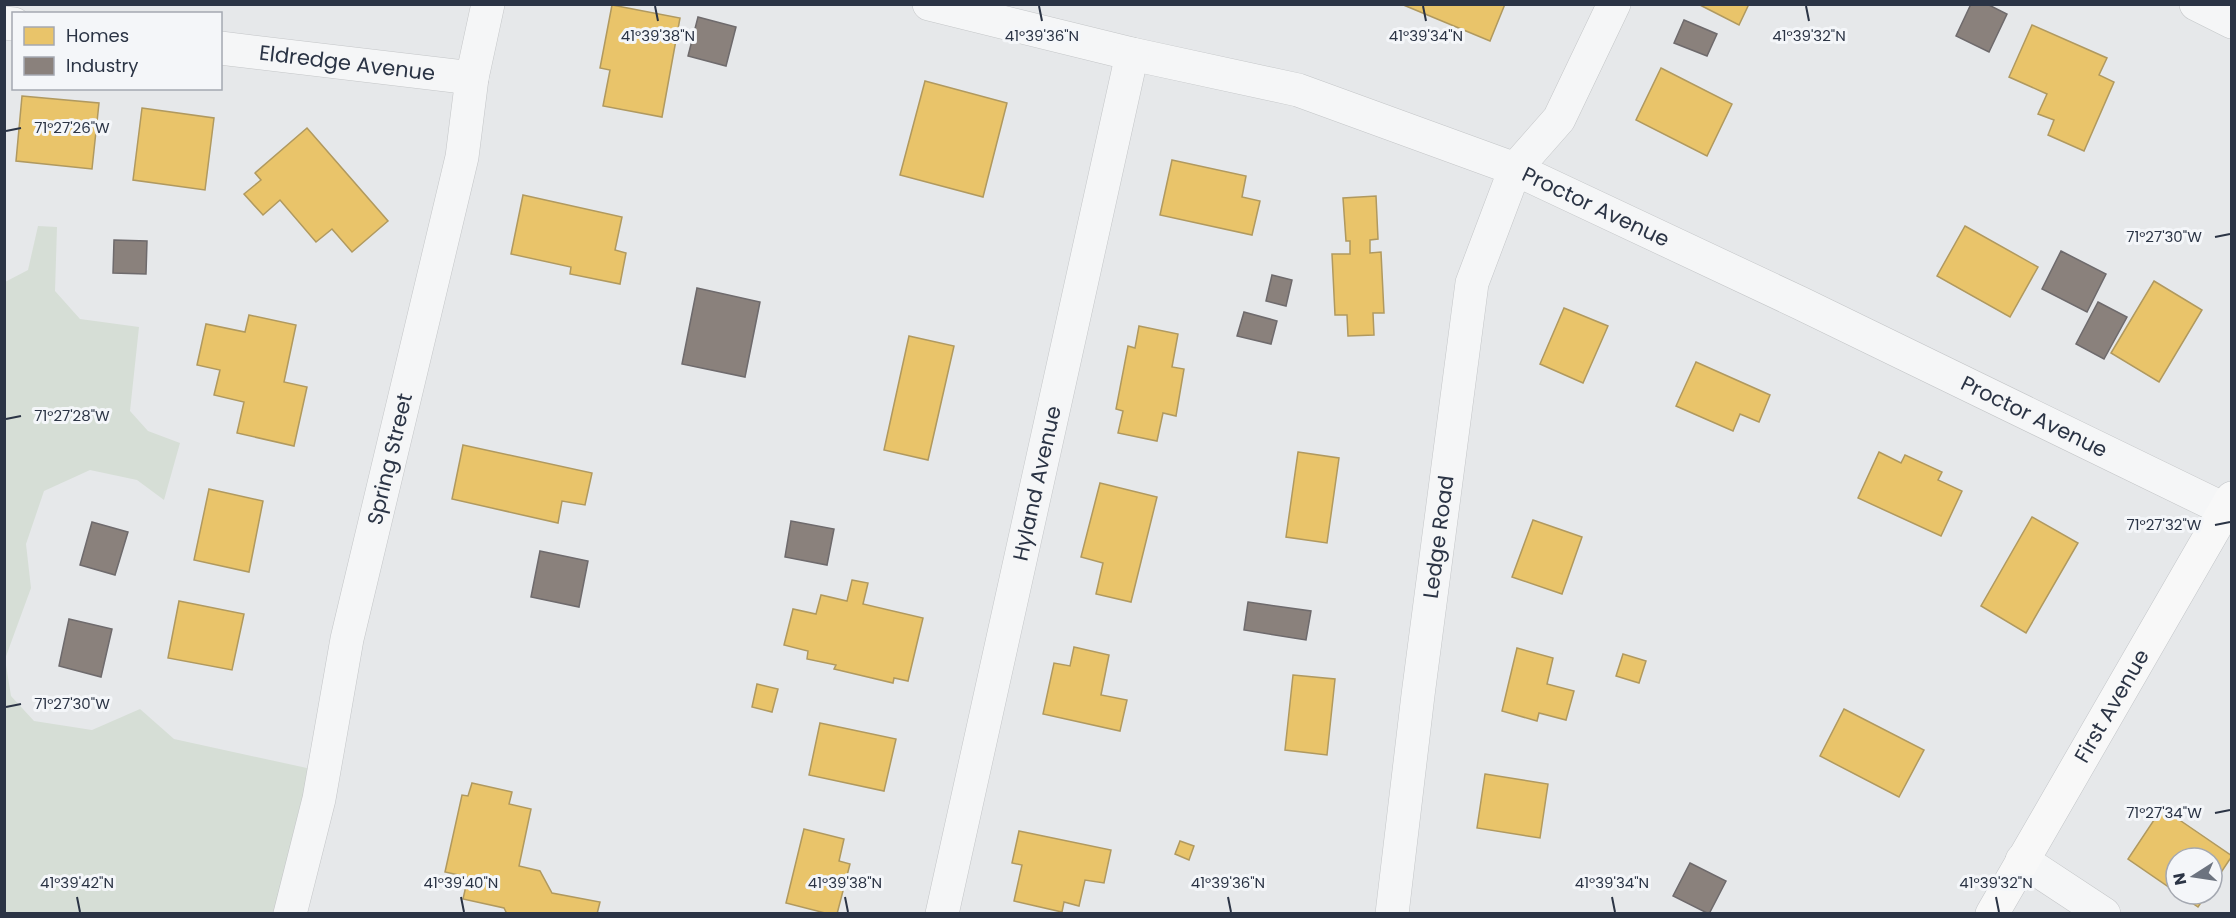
<svg xmlns="http://www.w3.org/2000/svg" width="2236" height="918" viewBox="0 0 2236 918" font-family="Poppins,sans-serif">
  <style>
    .green { fill: #d6ded6 }
    .homes { fill: #e9c46a; stroke: #b0995f; stroke-width: 1.5 }
    .industry { fill: #8a817c; stroke: #6e6a6c; stroke-width: 1.5 }
    .lines { fill: none; stroke-linecap: round; stroke-linejoin: round }
    .minor-casing { stroke: #c4c6c8; stroke-width: 34 }
    .major-casing { stroke: #c2c5c8; stroke-width: 34 }
    .minor { stroke: #f5f6f7; stroke-width: 33 }
    .major { stroke: #f8f8f8; stroke-width: 33 }
    .ticks { fill: none; stroke: #2b3445; stroke-width: 2 }
    .labels { text-anchor: middle; stroke-width: 6; stroke-linejoin: round; paint-order: stroke }
    .street-label { font-size: 21px; fill: #2b3445; stroke: #f4f6f9 }
    .ticks-label { font-size: 15px; text-anchor: middle; fill: #2b3445; stroke: #f4f6f9; stroke-width: 6; stroke-linejoin: round; paint-order: stroke }
  </style>
  <rect width="100%" height="100%" fill="#e6e8ea"/>
  <!-- green -->
  <path class="green" d="M38,226L57,227L55,291L80,319L139,327L130,411L148,431L180,443L164,500L137,480L90,470L44,491L26,544L31,588L5,659L11,696L34,721L92,730L140,709L174,739L316,770L292,913L5,914V282L28,270Z"/>
  <!-- homes -->
  <g class="homes">
    <path d="M1401,4H1505L1490,41Z"/>
    <path d="M1698,4H1749L1739,25Z"/>
    <path d="M612,5L680,18L662,117L603,106L610,70L600,68Z"/>
    <path d="M2032,25L2107,58L2099,75L2114,82L2084,151L2048,135L2054,120L2038,114L2047,94L2009,77Z"/>
    <path d="M1661,68L1732,104L1707,156L1636,120Z"/>
    <path d="M925,81L1007,103L983,197L900,175Z"/>
    <path d="M22,96L99,103L92,169L16,161Z"/>
    <path d="M142,108L214,118L205,190L133,180Z"/>
    <path d="M307,128L388,221L352,252L332,229L316,242L280,200L263,215L244,194L261,180L255,173Z"/>
    <path d="M1172,160L1246,176L1242,197L1260,201L1252,235L1160,215Z"/>
    <path d="M523,195L622,217L615,250L626,253L620,284L570,274L571,267L511,254Z"/>
    <path d="M1376,196L1378,239L1370,240V253L1381,252L1384,313H1373L1374,335L1348,336L1347,315H1335L1332,254H1350V241H1346L1343,198Z"/>
    <path d="M1965,226L2038,267L2010,317L1937,276Z"/>
    <path d="M2154,281L2202,310L2159,382L2111,353Z"/>
    <path d="M1564,308L1608,326L1583,383L1540,364Z"/>
    <path d="M249,315L296,325L284,382L307,387L294,446L237,433L244,402L214,395L220,370L197,365L206,324L245,332Z"/>
    <path d="M1139,326L1178,334L1172,367L1184,369L1176,416L1163,413L1157,441L1118,433L1123,411L1116,409L1128,346L1135,348Z"/>
    <path d="M909,336L954,346L928,460L884,450Z"/>
    <path d="M1696,362L1770,395L1759,422L1740,414L1733,431L1676,406Z"/>
    <path d="M463,445L592,473L585,505L562,501L558,523L452,499Z"/>
    <path d="M1298,452L1339,458L1327,543L1286,537Z"/>
    <path d="M1879,452L1901,463L1905,455L1942,472L1938,480L1962,491L1941,536L1858,498Z"/>
    <path d="M1100,483L1157,497L1131,602L1096,594L1103,563L1081,557Z"/>
    <path d="M209,489L263,501L249,572L194,560Z"/>
    <path d="M2032,517L2078,543L2026,633L1981,606Z"/>
    <path d="M1533,520L1582,537L1562,594L1512,577Z"/>
    <path d="M852,580L868,583L863,604L923,618L908,681L894,678L893,683L834,669L836,665L807,659L808,651L784,645L793,609L816,614L821,595L847,601Z"/>
    <path d="M179,601L244,614L232,670L168,658Z"/>
    <path d="M1074,647L1109,655L1101,695L1127,700L1120,731L1043,714L1054,663L1070,666Z"/>
    <path d="M1517,648L1553,658L1547,684L1574,691L1566,720L1539,713L1537,721L1502,711Z"/>
    <path d="M1623,654L1646,661L1639,683L1616,676Z"/>
    <path d="M1293,675L1335,679L1327,755L1285,750Z"/>
    <path d="M757,684L778,689L772,712L752,707Z"/>
    <path d="M1844,709L1924,750L1899,797L1820,756Z"/>
    <path d="M820,723L896,739L884,791L809,775Z"/>
    <path d="M1485,774L1548,784L1540,838L1477,828Z"/>
    <path d="M472,783L512,792L509,804L531,809L519,866L540,871L552,893L600,902L597,914H507L504,908L463,899L468,877L445,872L462,795L468,796Z"/>
    <path d="M2162,808L2232,856L2212,886V858H2176V892L2128,859Z"/>
    <path d="M804,829L844,839L839,861L850,864L837,914H829L786,903Z"/>
    <path d="M1019,831L1111,850L1104,883L1085,880L1079,906L1064,902L1062,912L1014,901L1022,865L1012,863Z"/>
    <path d="M1180,841L1194,846L1189,860L1175,854Z"/>
    <path d="M2179,894H2207L2198,907Z"/>
  </g>
  <!-- industry -->
  <g class="industry">
    <path d="M1971,4H1987L2007,14L1989,52L1956,36Z"/>
    <path d="M698,17L736,27L726,66L688,56Z"/>
    <path d="M1684,20L1717,34L1707,56L1674,43Z"/>
    <path d="M114,240L147,241L146,274L113,273Z"/>
    <path d="M2061,251L2106,274L2087,312L2042,289Z"/>
    <path d="M1272,275L1292,280L1286,306L1266,301Z"/>
    <path d="M697,288L760,302L745,377L682,364Z"/>
    <path d="M2098,302L2127,317L2104,359L2076,344Z"/>
    <path d="M1244,312L1277,321L1271,344L1237,336Z"/>
    <path d="M791,521L834,529L827,565L785,557Z"/>
    <path d="M92,522L128,532L115,575L80,565Z"/>
    <path d="M540,551L588,561L579,607L531,597Z"/>
    <path d="M1248,602L1311,611L1306,640L1244,630Z"/>
    <path d="M69,619L112,629L101,677L59,666Z"/>
    <path d="M1690,863L1726,881L1709,914L1673,896Z"/>
  </g>
  <g class="lines">
    <!-- minor casing -->
    <g class="minor-casing">
      <g id="minor">
        <path id="s1" d="M929,4L1132,54L1298,90L1515,169L1800,303L2232,513"/>
        <path d="M2196,4L2232,22"/>
        <path d="M4,23L14,24"/>
        <path id="s2" d="M220,48L472,78"/>
        <path d="M2022,860L2104,914"/>
        <path id="s3" d="M290,914L319,799L347,639L462,157L472,78L488,4"/>
        <path id="s4" d="M942,914L1132,54"/>
        <path id="s5" d="M1392,914L1418,695L1472,283L1515,169L1559,119L1614,4"/>
      </g>
    </g>
    <!-- major casing -->
    <g class="major-casing">
      <g id="major">
        <path id="s6" d="M1992,914L2232,498"/>
      </g>
    </g>
    <!-- minor -->
    <use href="#minor" class="minor"/>
    <!-- major -->
    <use href="#major" class="major"/>
  </g>
  <!-- ticks -->
  <path class="ticks" d="M655,6L658,21M1039,6L1042,21M1423,6L1426,21M1806,6L1809,21M6,131L21,128M2215,237L2230,234M6,419L21,416M2215,525L2230,522M6,707L21,704M2215,813L2230,810M77,897L80,912M461,897L464,912M845,897L848,912M1228,897L1231,912M1612,897L1615,912M1996,897L1999,912"/>
  <g class="labels">
    <!-- street labels -->
    <g class="street-label">
      <text dy="7" stroke="none"><textPath href="#s2" startOffset="128">Eldredge Avenue</textPath></text>
      <text dy="7" stroke="none"><textPath href="#s1" startOffset="699">Proctor Avenue</textPath></text>
      <text dy="7" stroke="none"><textPath href="#s1" startOffset="1185">Proctor Avenue</textPath></text>
      <text dy="7" stroke="none"><textPath href="#s3" startOffset="466">Spring Street</textPath></text>
      <text dy="7" stroke="none"><textPath href="#s4" startOffset="441">Hyland Avenue</textPath></text>
      <text dy="7" stroke="none"><textPath href="#s5" startOffset="380">Ledge Road</textPath></text>
      <text dy="7" stroke="none"><textPath href="#s6" startOffset="240">First Avenue</textPath></text>
    </g>
  </g>
  <g class="ticks-label">
    <text x="658" y="41">41°39'38"N</text>
    <text x="1042" y="41">41°39'36"N</text>
    <text x="1426" y="41">41°39'34"N</text>
    <text x="1809" y="41">41°39'32"N</text>
    <text x="72" y="133">71°27'26"W</text>
    <text x="2164" y="242">71°27'30"W</text>
    <text x="72" y="421">71°27'28"W</text>
    <text x="2164" y="530">71°27'32"W</text>
    <text x="72" y="709">71°27'30"W</text>
    <text x="2164" y="818">71°27'34"W</text>
    <text x="77" y="888">41°39'42"N</text>
    <text x="461" y="888">41°39'40"N</text>
    <text x="845" y="888">41°39'38"N</text>
    <text x="1228" y="888">41°39'36"N</text>
    <text x="1612" y="888">41°39'34"N</text>
    <text x="1996" y="888">41°39'32"N</text>
  </g>
  <!-- border -->
  <rect width="2236" height="918" fill="none" stroke="#2b3445" stroke-width="12"/>
  <!-- legend -->
  <rect x="12" y="12" width="210" height="78" fill="#f4f6f9" stroke="#a4a8b1" stroke-width="1.5"/>
  <rect x="24" y="27" width="30" height="18" fill="#e9c46a" stroke="#a4a8b1" stroke-width="1.5"/>
  <text x="66" y="42" font-size="18" fill="#2b3445">Homes</text>
  <rect x="24" y="57" width="30" height="18" fill="#8a817c" stroke="#a4a8b1" stroke-width="1.5"/>
  <text x="66" y="72" font-size="18" fill="#2b3445">Industry</text>
  <!-- north arrow -->
  <g transform="translate(2194 876) rotate(258)"><circle r="28" fill="#f4f6f9" stroke="#a4a8b1" stroke-width="1.5"/>
  <path d="M0-4.5L10 22L0 15L-10 22Z" fill="#6c737f"/>
  <text y="-9" font-size="16" font-weight="bold" text-anchor="middle" fill="#2b3445">N</text>
  </g>
</svg>
